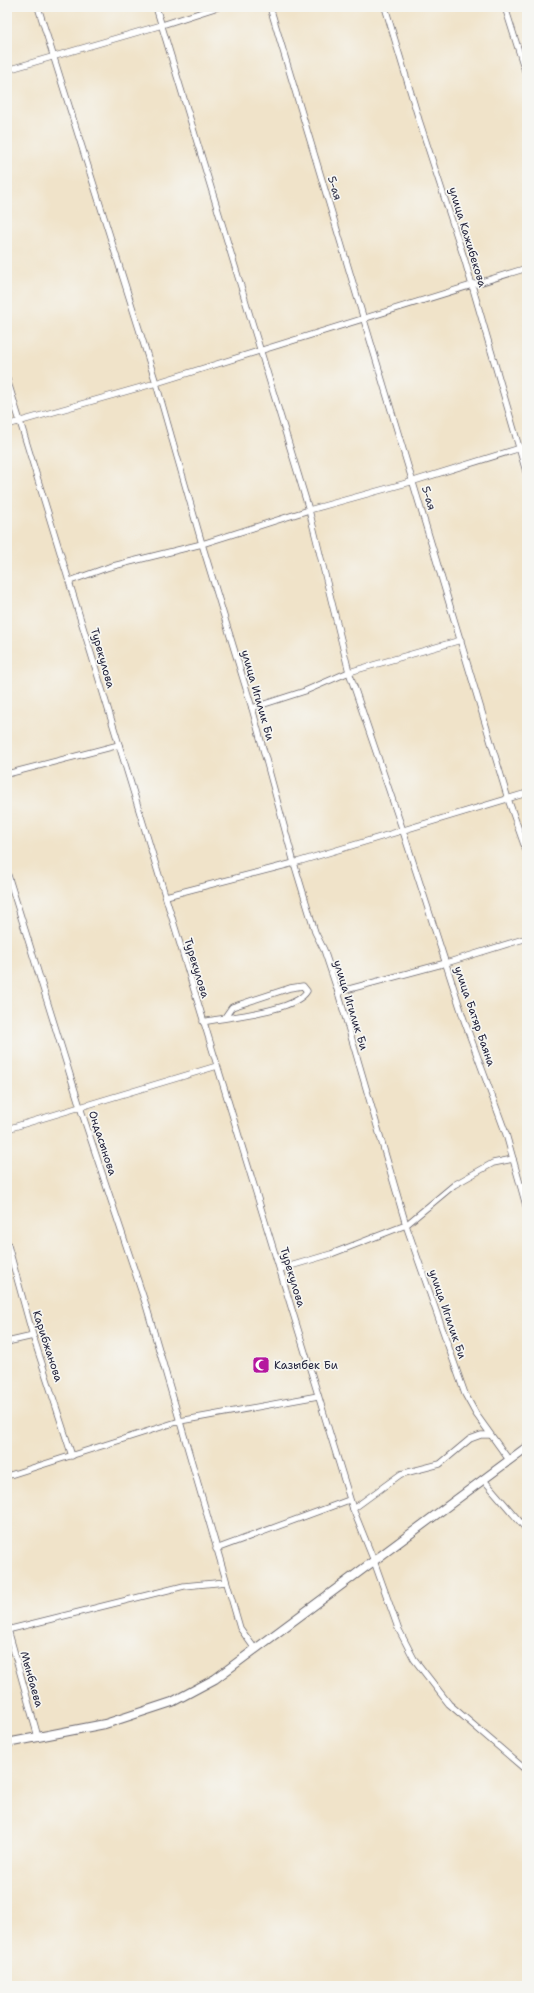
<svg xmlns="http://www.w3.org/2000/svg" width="534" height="1993" viewBox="0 0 534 1993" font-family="'Shantell Sans',sans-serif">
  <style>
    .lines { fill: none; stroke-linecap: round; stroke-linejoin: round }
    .minor-casing { stroke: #6a666d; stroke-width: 7 }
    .secondary-casing { stroke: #6a666d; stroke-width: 10 }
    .minor { stroke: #fff; stroke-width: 5.5 }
    .secondary { stroke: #fff; stroke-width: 8 }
    .labels { text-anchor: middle; stroke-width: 3.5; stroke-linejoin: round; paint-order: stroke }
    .street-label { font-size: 11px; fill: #22223b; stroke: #f6f6f2 }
    .poi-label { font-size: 11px; fill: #22223b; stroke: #f6f6f2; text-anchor: start }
  </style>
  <rect width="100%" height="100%" fill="#f6f6f2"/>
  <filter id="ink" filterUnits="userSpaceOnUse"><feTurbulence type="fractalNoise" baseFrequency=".025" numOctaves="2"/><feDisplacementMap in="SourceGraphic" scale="8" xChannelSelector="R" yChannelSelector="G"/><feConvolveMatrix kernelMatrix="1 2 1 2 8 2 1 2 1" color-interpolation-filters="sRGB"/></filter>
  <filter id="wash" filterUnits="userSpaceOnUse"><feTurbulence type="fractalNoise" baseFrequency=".012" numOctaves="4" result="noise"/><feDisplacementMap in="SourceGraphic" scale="16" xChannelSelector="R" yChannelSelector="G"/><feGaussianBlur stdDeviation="0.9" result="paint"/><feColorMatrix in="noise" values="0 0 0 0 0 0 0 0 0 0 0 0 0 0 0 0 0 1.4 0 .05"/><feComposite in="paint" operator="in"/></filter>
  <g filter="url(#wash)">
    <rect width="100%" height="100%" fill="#f0e3c9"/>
  </g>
  <g filter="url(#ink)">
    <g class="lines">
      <!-- minor casing -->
      <g class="minor-casing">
        <g id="minor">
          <path d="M38,7L156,383L202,544L252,708L294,863L315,932L324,950L338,992L406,1225L465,1394L476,1414L509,1460"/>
          <path d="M156,7L309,510L349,672L403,831L464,1020L506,1134L527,1209"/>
          <path d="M270,7L508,799L527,853"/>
          <path d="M385,7L419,120L465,261L527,475"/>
          <path d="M505,7L527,77"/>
          <path d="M7,70L162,25L218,7"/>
          <path d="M7,379L353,1509L374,1561L398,1628L414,1659L449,1704L527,1771"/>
          <path d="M7,425L156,383L527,268"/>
          <path d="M70,581L109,567L202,544L309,510L414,481L527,446"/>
          <path d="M252,708L305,691L349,672L461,640"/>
          <path d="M7,774L119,745"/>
          <path d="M7,872L80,1107L146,1305L240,1628L255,1649"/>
          <path d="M166,896L294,863L527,793"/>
          <path d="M338,992L446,963L527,938"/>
          <path d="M203,1022C226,1017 295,1012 307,991L303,986L290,988L232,1007L225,1017"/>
          <path d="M7,1129L217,1066"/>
          <path d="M7,1242L33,1336L72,1456"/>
          <path d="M280,1269L331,1254L406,1225L454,1185L493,1163L513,1159"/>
          <path d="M7,1342L33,1336"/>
          <path d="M7,1476L180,1421L318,1396"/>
          <path d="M483,1479L527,1530"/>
          <path d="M353,1509L401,1474L440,1464L470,1439L481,1435H490"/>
          <path d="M216,1549L349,1500"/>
          <path d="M7,1626L38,1737"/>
          <path d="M7,1630L184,1586L226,1582"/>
        </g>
      </g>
      <!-- secondary casing -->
      <g class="secondary-casing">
        <path id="secondary" d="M7,1743L105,1724L172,1702L215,1679L527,1447"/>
      </g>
      <!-- minor -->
      <use href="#minor" class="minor"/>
      <!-- secondary -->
      <use href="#secondary" class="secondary"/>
    </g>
  </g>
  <!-- icons -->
  <defs>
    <g id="mosque-square" transform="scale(0.9)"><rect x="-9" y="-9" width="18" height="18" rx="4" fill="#b5179e" stroke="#f6f6f2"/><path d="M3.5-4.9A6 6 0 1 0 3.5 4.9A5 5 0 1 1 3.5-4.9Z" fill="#fff"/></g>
  </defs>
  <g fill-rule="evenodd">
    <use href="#mosque-square" x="261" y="1365"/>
  </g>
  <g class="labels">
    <!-- street labels -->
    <g class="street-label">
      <text transform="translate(335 188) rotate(73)" y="4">5-ая</text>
      <text transform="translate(468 237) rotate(73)" y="4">улица Кажибекова</text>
      <text transform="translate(429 498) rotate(73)" y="4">5-ая</text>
      <text transform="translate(103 658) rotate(74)" y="4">Турекулова</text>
      <text transform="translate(258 695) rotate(74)" y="4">улица Игилик Би</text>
      <text transform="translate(197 968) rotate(73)" y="4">Турекулова</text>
      <text transform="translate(351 1005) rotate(73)" y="4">улица Игилик Би</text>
      <text transform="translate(475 1016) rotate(71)" y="4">улица Батяр Баяна</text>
      <text transform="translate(103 1143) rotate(72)" y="4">Ондасынова</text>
      <text transform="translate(293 1277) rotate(73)" y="4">Турекулова</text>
      <text transform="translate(448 1314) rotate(71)" y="4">улица Игилик Би</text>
      <text transform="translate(48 1346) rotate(72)" y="4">Карибжанова</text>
      <text transform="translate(32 1679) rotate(74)" y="4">Мынбаева</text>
    </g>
    <!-- poi labels -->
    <g class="poi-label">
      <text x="274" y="1369">Казыбек Би</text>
    </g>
  </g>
  <!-- margin -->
  <rect width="534" height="1993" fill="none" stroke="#f6f6f2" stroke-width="24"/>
</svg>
